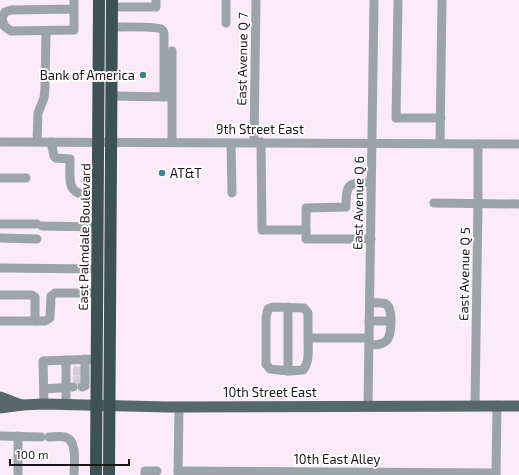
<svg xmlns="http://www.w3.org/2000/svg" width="519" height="475" viewBox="0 0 519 475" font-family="'Exo 2',sans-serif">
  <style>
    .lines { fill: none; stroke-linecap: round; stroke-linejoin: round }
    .minor-tunnel { stroke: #d9cad7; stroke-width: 9; stroke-dasharray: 9 4.5; stroke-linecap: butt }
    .minor { stroke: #9ba5a7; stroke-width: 9 }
    .major { stroke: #56686a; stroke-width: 11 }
    .highway { stroke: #3d5255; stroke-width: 12 }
    .poi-dot { fill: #3c838c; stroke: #fff; stroke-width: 1.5 }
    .labels { text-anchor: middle; stroke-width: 4; stroke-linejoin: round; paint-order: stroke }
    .street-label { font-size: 13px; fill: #1b151a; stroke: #fff }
    .poi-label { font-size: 13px; fill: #1b151a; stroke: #fff; text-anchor: end }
  </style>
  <rect width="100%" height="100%" fill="#fbeaf8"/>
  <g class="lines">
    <!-- minor-tunnel -->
    <g class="minor-tunnel">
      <path d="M73,371H82"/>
      <path d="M73,381L82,380"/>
    </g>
    <!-- minor -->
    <g class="minor">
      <path d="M226,0V23"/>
      <path d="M398,0L396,118H441"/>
      <path d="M112,7H156V0"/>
      <path d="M74,9L11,10L5,12L2,18L4,26L11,31L74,30V0"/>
      <path d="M112,27C122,27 154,26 161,29C164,31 164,32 164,34V96"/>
      <path d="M112,96L169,97"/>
      <path d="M0,142L519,144"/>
      <path d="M37,142L38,113L44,98L45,88L46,31"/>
      <path d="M51,142L54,156L56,158L70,159C70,188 66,193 98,198"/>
      <path d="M172,142V51"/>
      <path d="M254,142L256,0"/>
      <path d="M261,142L262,230H306"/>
      <path d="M231,143L232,193"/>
      <path d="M440,143L442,0"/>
      <path d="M0,178H26"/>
      <path d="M434,203L519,204"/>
      <path d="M0,224H37"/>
      <path d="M42,226L98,227"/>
      <path d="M0,238L37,239"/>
      <path d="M371,239H306V208L346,207C346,183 348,183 371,182"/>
      <path d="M0,268L97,269"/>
      <path d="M0,295H32L35,297V321"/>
      <path d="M0,321H45L50,318L51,296L55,293H97"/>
      <path d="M369,321H390"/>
      <path d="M308,338C308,349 310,362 303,370L288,371L270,369L266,364V318L268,309L273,307L304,308L308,313V338H369"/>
      <path d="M369,345C375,345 383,345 387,340C392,335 393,308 386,304C381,302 375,303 370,303"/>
      <path d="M66,360V405"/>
      <path d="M288,371V307"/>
      <path d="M82,387L85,386V359"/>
      <path d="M44,389L73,387"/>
      <path d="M44,404L43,361L97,359"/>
      <path d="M368,406L374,0"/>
      <path d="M475,406L478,203V144"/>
      <path d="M0,436L41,437"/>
      <path d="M49,437C54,437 60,436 65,437C78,440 74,465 74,475"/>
      <path d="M178,471L496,473"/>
      <path d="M18,475V436"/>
      <path d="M145,475V471H157"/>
      <path d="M178,475L179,407"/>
      <path d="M496,475L497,405"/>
    </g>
    <!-- major -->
    <g class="major">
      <path d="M0,397L21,405"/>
      <path d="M0,408L22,405L44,404L168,407L519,406"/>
    </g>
    <!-- highway -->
    <g class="highway">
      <path d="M96,475L99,0"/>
      <path d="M109,475L112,0"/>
    </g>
  </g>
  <!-- markers -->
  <g class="poi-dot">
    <circle cx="143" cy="75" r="4"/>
    <circle cx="162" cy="173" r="4"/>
  </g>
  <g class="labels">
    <!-- street labels -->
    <g class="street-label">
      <text transform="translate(242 59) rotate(-89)" y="5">East Avenue Q 7</text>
      <text x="260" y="134">9th Street East</text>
      <text transform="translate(358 203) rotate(-89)" y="5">East Avenue Q 6</text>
      <text transform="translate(84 237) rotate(-89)" y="5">East Palmdale Boulevard</text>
      <text transform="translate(464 274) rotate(-89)" y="5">East Avenue Q 5</text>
      <text x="270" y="397">10th Street East</text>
      <text x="337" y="464">10th East Alley</text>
    </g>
    <!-- poi labels -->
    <g class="poi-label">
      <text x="135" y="80">Bank of America</text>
      <text x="170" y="178" text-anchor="start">AT&amp;T</text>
    </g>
  </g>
  <!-- scale -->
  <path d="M10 459v6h119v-6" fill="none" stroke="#1b151a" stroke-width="2"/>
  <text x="16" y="459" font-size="12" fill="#1b151a" stroke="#ffffff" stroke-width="3" paint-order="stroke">100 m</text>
</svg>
